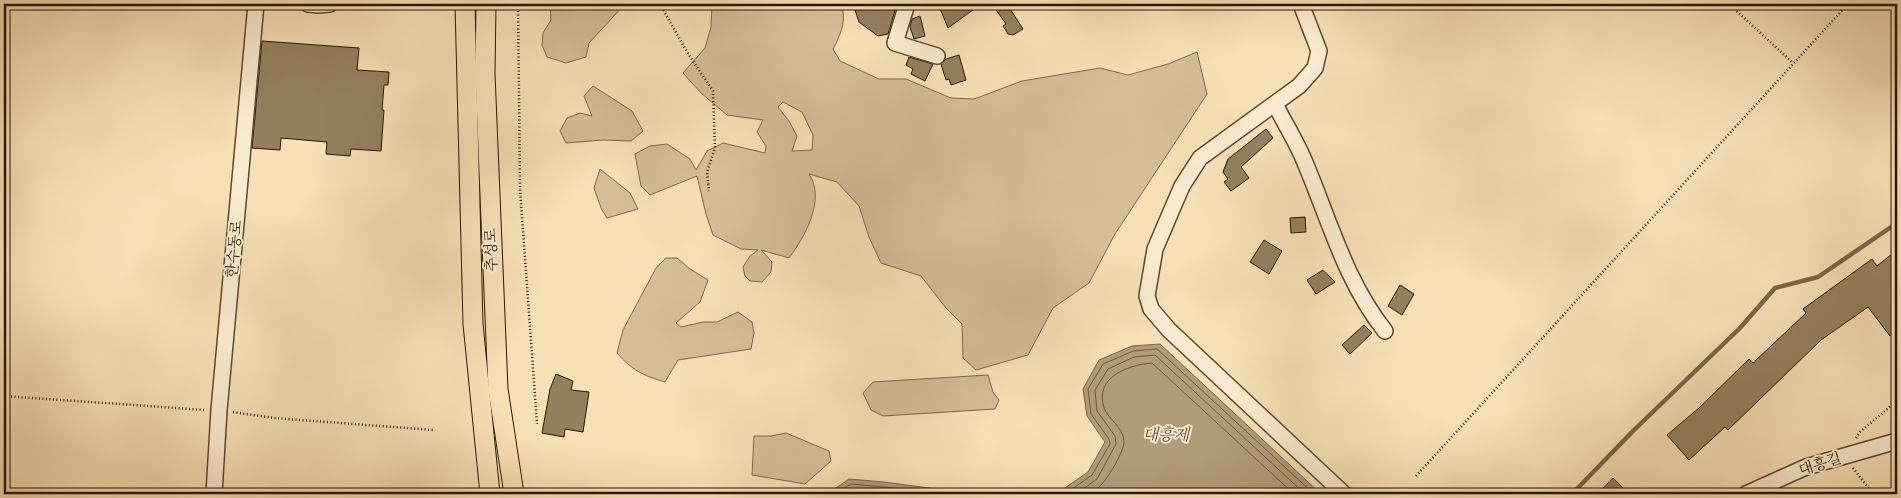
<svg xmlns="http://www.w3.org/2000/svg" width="1901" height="498" viewBox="0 0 1901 498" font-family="'Libre Bodoni','Noto Serif KR',serif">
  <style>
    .green { fill: #d4bd97; stroke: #7e694c; fill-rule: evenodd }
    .water { fill: #b19b78; stroke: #7a6548 }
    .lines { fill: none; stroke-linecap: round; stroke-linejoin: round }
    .shore { stroke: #6c583c; stroke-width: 1 }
    .stream { stroke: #7a6548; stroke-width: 4.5 }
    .building { fill: #947f5f; stroke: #281500 }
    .minor-casing { stroke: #5c482e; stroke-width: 18 }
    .major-casing { stroke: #281500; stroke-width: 21 }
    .path { stroke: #281500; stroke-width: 2.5; stroke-dasharray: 1 2.5; stroke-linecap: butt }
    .minor { stroke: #faebd0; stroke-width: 15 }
    .major { stroke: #f7e0b6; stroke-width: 19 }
    .labels { text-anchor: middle; stroke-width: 4; stroke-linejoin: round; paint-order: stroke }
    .street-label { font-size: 15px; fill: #281500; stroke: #faebd0 }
    .water-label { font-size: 16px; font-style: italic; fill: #5f4b30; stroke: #faebd0 }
  </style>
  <rect width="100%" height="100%" fill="#f7e0b6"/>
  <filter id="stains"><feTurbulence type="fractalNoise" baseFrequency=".004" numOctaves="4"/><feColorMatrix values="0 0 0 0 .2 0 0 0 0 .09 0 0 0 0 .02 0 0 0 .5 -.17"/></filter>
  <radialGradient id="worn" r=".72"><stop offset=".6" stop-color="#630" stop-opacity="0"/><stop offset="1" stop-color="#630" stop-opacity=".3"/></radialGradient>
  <!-- green -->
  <g class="green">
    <path d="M550,4H625L589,43L586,57L566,63L547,57L542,45L543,33L551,20Z"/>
    <path d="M712,4H841C847,20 841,34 833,49L840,61L879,79H906L951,98L974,99L1022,81L1100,68L1128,75L1168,64L1197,52L1207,94L1115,234L1089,283L1053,308L1028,355L976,370L963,358L962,324L945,307L921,276L881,263L869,237L859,206L837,182L809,174C826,199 805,237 789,258L761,250L772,262L771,272L762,282L750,281L745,276L743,267L750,256L758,250L741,249L713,235L706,214L697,176L650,195L641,186L635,154L650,146L667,144L690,159L696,170L707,151L723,143L765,153L766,146L757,132L763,120L727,115L701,93L683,73L705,48L711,27ZM783,102L802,112L813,135L812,150L792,151L797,136L789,121L778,107Z"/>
    <path d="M593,86L632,111L643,131L631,141L603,140L566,143L560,131L567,118L580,113L592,116L584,96Z"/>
    <path d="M600,169L630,193L638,209L607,218L601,208L594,188Z"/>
    <path d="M666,258H677L690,269L708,280L700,302L676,323L681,327L703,322H717L738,312L752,322L754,333L751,349L678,360L665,382C642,375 633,371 617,353L623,330L656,268Z"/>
    <path d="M988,375L993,392L999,400L995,409L883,416L871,410L863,393L873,382Z"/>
    <path d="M786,433L829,451L831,461L805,484L752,475L754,436H771Z"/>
  </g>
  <!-- water -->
  <g class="water">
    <path d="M1160,344L1321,494H1056L1088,472L1105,442L1087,416L1083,389L1099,360L1132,346Z"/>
    <path d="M849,479L884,482L974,494H827Z"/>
  </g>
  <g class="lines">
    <!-- shore -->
    <g class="shore">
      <path d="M835,494L851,484L884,487L934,494"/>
      <path d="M1065,494L1092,475L1110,444L1109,439L1091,414L1088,389L1103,364L1133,351L1157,349L1314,494"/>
      <path d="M1076,494L1097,479L1116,444L1115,436L1097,411L1095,390L1108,369L1134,357L1155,355L1305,494"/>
      <path d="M1089,494C1093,491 1098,489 1101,485C1108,478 1125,450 1124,441C1123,427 1109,420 1104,408C1094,377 1128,365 1152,363L1294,494"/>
    </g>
    <!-- stream -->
    <path class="stream" d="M1572,494L1633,431L1740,328L1775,288L1818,277L1897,223"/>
  </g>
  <!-- building -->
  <g class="building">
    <path d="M853,4H897L888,34L878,36L859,22Z"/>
    <path d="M945,4H981L948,28L939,6Z"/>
    <path d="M992,4H1007L1023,29L1013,35L1008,34L1003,26L1006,24Z"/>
    <path d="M920,16L925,36L914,39L910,27L912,19Z"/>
    <path d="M262,41L359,48L357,70L389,72L388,85H384L382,110H384L381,151L351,149L350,156L326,154L327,142L281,138L280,150L252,148Z"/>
    <path d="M959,55L966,80L951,85L949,79L946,80L941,64L946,59Z"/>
    <path d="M909,57L933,64L925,81L911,74L913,69L906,65Z"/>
    <path d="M1266,129L1273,138L1241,167L1249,178L1231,191L1224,182L1228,179L1223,172L1228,159Z"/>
    <path d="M1305,217L1306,232L1291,233L1290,218Z"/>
    <path d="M1264,240L1282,251L1269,274L1250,262Z"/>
    <path d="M1897,250V330L1890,336L1868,307L1821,340L1728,430L1725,427L1689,460L1667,435L1699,408L1749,359L1753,363L1806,313L1803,309L1872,259L1877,266Z"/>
    <path d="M1323,270L1335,282L1316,294L1307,280Z"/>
    <path d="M1400,285L1414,294L1402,315L1388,306Z"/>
    <path d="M1364,325L1372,333L1350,354L1342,345Z"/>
    <path d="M556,374L573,381L571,390L589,392L583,432L565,429L564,437L542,433L550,389Z"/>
    <path d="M1613,478L1629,494H1597Z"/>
  </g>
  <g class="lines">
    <!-- minor casing -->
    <g class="minor-casing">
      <g id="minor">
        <path d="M308,4L317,5L330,4"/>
        <path d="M907,4L895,43L937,56"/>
        <path d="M1301,4L1319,51L1315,68L1299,86L1200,158L1182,186L1155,249L1147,296L1151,309L1169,330L1344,494"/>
        <path d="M1275,104C1285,124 1298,144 1306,165C1330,222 1346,282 1385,331"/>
        <path d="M214,494L219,410L256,4"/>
        <path d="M1746,494L1806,467L1897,441"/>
      </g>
    </g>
    <!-- major casing -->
    <g class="major-casing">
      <g id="major">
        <path d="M465,4L473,324L490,494"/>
        <path d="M486,4L485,74L498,389L514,494"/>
      </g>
    </g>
    <!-- path -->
    <g class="path">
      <path d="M518,4L520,189L537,424"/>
      <path d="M660,4L687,52L713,91L715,148L707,172L709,191"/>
      <path d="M1729,4L1793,63"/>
      <path d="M4,396L205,410"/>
      <path d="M233,412L274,418L433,430"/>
      <path d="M1856,438L1860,432L1897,401"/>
      <path d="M1853,468L1873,494"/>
      <path d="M1416,476L1848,4"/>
    </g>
    <!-- minor -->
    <use href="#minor" class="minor"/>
    <!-- major -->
    <use href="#major" class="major"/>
  </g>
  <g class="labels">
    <!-- street labels -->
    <g class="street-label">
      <text transform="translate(234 249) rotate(-85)" y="5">한수동로</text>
      <text transform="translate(491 250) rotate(-92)" y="5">추성로</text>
      <text transform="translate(1820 464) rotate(-18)" y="5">대흥길</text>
    </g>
    <!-- water labels -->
    <g class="water-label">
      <text x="1166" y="440">대흥제</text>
    </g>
  </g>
  <!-- margin -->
  <rect width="1901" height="498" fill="none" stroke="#f7e0b6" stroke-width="20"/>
  <rect x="5" y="5" width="1891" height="488" fill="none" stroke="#281500" stroke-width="2.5"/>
  <rect x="10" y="10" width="1881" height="478" fill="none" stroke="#281500"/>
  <rect width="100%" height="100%" filter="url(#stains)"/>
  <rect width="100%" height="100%" fill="url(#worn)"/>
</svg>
